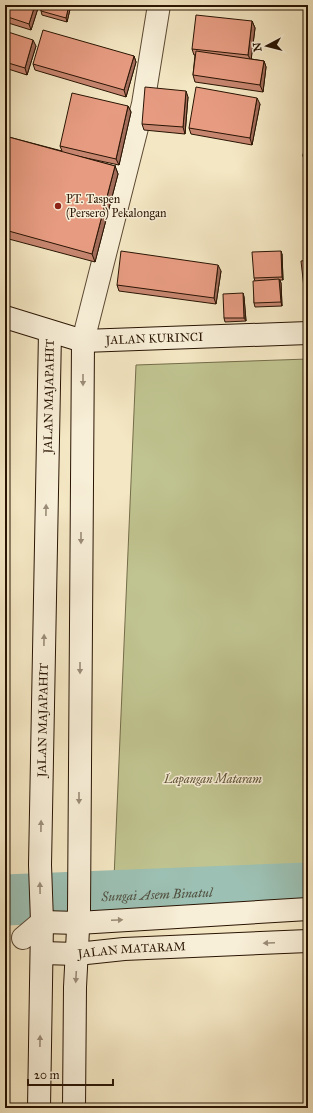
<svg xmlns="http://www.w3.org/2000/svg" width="313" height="1113" viewBox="0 0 313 1113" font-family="'IM FELL Great Primer',serif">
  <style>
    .green { fill: #c0c490; stroke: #746c4a }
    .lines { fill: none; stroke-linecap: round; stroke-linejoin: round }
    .river { stroke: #9cc0b3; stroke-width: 51 }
    .street-casing { stroke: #5c4933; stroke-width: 24 }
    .secondary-casing { stroke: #291403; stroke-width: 24 }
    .street { stroke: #f8efd8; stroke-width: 22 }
    .secondary { stroke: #f8efd8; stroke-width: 22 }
    .wall { fill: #c78670; stroke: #291403 }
    .shaded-wall { fill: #a26d5b; stroke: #291403 }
    .building { fill: #e79c82; stroke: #291403 }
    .oneway { fill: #9b8c78 }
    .poi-dot { fill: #8f2418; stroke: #f8efd8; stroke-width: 1.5 }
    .labels { text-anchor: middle; stroke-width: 3; stroke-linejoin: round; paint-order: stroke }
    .poi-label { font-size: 12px; fill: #291403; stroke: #f8efd8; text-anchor: start }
    .street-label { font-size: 12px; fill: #291403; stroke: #f8efd8 }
    .park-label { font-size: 12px; font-style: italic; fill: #5e5234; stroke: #f8efd8 }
    .water-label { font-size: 13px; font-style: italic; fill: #515041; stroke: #f8efd8 }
  </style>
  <rect width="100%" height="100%" fill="#f4e7c3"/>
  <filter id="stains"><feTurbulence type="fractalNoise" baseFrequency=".005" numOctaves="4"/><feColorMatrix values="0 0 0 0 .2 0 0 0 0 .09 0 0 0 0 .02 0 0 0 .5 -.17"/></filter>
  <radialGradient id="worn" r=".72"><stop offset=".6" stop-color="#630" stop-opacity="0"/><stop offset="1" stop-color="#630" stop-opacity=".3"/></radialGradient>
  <!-- green -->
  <path class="green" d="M308,359V870L114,878L136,365Z"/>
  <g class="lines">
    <!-- river -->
    <path class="river" id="s1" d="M5,900L308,888"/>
    <!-- street casing -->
    <g class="street-casing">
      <g id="street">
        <path d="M83,341L143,104L159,5"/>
        <path d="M23,938L42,922"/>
      </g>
    </g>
    <!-- secondary casing -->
    <g class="secondary-casing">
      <g id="secondary">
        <path id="s2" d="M5,317L83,341L308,333"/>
        <path d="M42,922L78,923L308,909"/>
        <path id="s3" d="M42,953L77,954L124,949L308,941"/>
        <path id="s4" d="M39,1108L42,922L40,865L50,332"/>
        <path d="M74,1108L75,987L79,910L83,341"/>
      </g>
    </g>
    <!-- street -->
    <use href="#street" class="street"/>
    <!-- secondary -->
    <use href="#secondary" class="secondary"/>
  </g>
  <!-- wall -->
  <g class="wall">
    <path d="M5,5H39L31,30L5,22Z"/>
    <path d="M42,5H71L67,22L42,15L41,11Z"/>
    <path d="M252,21L255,28L251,59L264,61L266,67L263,92L195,82L193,75L195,55H194L192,49Z"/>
    <path d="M5,31L36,46L27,75L5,68Z"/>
    <path d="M134,56L136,62L126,97L35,70L33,64Z"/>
    <path d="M188,97L185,134L144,130L142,124Z"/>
    <path d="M260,104L252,145L191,134L189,128Z"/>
    <path d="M128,106L131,112L119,165L77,156L115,166L118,174L95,262L5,238V136L62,151L60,146Z"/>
    <path d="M308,124V163L305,162L303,156Z"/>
    <path d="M282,254L283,280H280L281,283L282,306L255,307L254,303L255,281L254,278Z"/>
    <path d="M308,260V312L306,306Z"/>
    <path d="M221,271L216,304L119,291L117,285Z"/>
    <path d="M243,293L244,297L246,321L225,322L224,318Z"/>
  </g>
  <!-- shaded-wall -->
  <g class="shaded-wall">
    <path d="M35,5H39L31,30L29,24Z"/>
    <path d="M69,5H71L67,22L66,18Z"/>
    <path d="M252,21L255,28L251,61L248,55Z"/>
    <path d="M33,40L36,46L27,75L25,68Z"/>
    <path d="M134,56L136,62L126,97L124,90Z"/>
    <path d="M264,61L266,67L263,92L260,85Z"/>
    <path d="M186,91L188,97L185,134L183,127Z"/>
    <path d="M257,98L260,104L252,145L250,138Z"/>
    <path d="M128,106L131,112L119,165L116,159Z"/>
    <path d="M115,166L118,174L95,262L92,254Z"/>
    <path d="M281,251L282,254L283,280L282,277Z"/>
    <path d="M218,265L221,271L216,304L214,298Z"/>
    <path d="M279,279L281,283L282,306L281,302Z"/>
    <path d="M243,293L244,297L246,321L244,318Z"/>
  </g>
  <!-- building -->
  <g class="building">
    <path d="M5,5H35L29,24L5,16Z"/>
    <path d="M42,5H69L66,18L41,11Z"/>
    <path d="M196,15L252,21L248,55L192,49Z"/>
    <path d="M43,30L134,56L124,90L33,64Z"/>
    <path d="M5,31L33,40L25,68L5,62Z"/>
    <path d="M196,51L264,61L260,85L193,75Z"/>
    <path d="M145,87L186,91L183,127L142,124Z"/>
    <path d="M196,87L257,98L250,138L189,128Z"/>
    <path d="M72,93L128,106L116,159L60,146Z"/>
    <path d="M308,124V156H303Z"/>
    <path d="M5,136L115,166L92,254L5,230Z"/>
    <path d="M121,251L218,265L214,298L117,285Z"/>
    <path d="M281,251L282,277L254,278L252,252Z"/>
    <path d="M308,260V306H306L301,261Z"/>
    <path d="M279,279L281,302L254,303L253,281Z"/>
    <path d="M243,293L244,318H224L223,294Z"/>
  </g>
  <!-- one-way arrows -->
  <defs><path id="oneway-solid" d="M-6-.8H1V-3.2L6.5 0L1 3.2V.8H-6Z"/></defs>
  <g class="oneway">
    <use href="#oneway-solid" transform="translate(83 380) rotate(90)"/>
    <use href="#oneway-solid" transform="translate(46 510) rotate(-89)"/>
    <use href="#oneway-solid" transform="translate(81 538) rotate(90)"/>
    <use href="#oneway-solid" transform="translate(44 640) rotate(-89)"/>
    <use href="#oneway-solid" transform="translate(80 668) rotate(90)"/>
    <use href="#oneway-solid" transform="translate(79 798) rotate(90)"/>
    <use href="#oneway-solid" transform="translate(41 826) rotate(-89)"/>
    <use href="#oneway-solid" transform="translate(40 888) rotate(-91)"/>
    <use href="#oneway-solid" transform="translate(117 920) rotate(-3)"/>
    <use href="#oneway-solid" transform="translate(269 943) rotate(177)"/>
    <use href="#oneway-solid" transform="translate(76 977) rotate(93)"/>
    <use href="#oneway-solid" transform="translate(40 1041) rotate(-89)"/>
  </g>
  <!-- markers -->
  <circle class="poi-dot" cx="58" cy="206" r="4"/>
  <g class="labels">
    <!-- poi labels -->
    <g class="poi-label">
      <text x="66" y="203">PT. Taspen<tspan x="66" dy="14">(Persero) Pekalongan</tspan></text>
    </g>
    <!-- street labels -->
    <g class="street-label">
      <text dy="4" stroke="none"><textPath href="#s2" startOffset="153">JALAN KURINCI</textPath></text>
      <text dy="4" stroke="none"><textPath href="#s4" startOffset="712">JALAN MAJAPAHIT</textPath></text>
      <text dy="4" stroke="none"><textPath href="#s4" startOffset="388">JALAN MAJAPAHIT</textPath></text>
      <text dy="4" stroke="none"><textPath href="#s3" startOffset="90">JALAN MATARAM</textPath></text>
    </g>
    <!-- park labels -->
    <g class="park-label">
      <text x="213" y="783">Lapangan Mataram</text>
    </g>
    <!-- water labels -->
    <g class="water-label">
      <text dy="5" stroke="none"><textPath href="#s1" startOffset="152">Sungai Asem Binatul</textPath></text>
    </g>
  </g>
  <!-- margin -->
  <rect width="313" height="1113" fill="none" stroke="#f4e7c3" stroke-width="20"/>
  <rect x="6" y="6" width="301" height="1101" fill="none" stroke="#291403" stroke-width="2"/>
  <rect x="10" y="10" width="293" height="1093" fill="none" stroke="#291403"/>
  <!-- north arrow -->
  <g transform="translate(267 46) rotate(263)" stroke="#f8efd8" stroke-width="3" paint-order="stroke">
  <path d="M0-3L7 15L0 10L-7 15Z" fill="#291403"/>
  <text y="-6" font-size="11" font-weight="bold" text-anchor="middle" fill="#291403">N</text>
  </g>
  <!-- scale -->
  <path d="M28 1079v6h85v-6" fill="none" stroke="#291403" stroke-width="2"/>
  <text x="34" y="1079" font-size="12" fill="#291403" stroke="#f8efd8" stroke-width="3" paint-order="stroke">20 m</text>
  <rect width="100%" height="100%" filter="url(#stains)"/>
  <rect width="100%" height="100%" fill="url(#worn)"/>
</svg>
